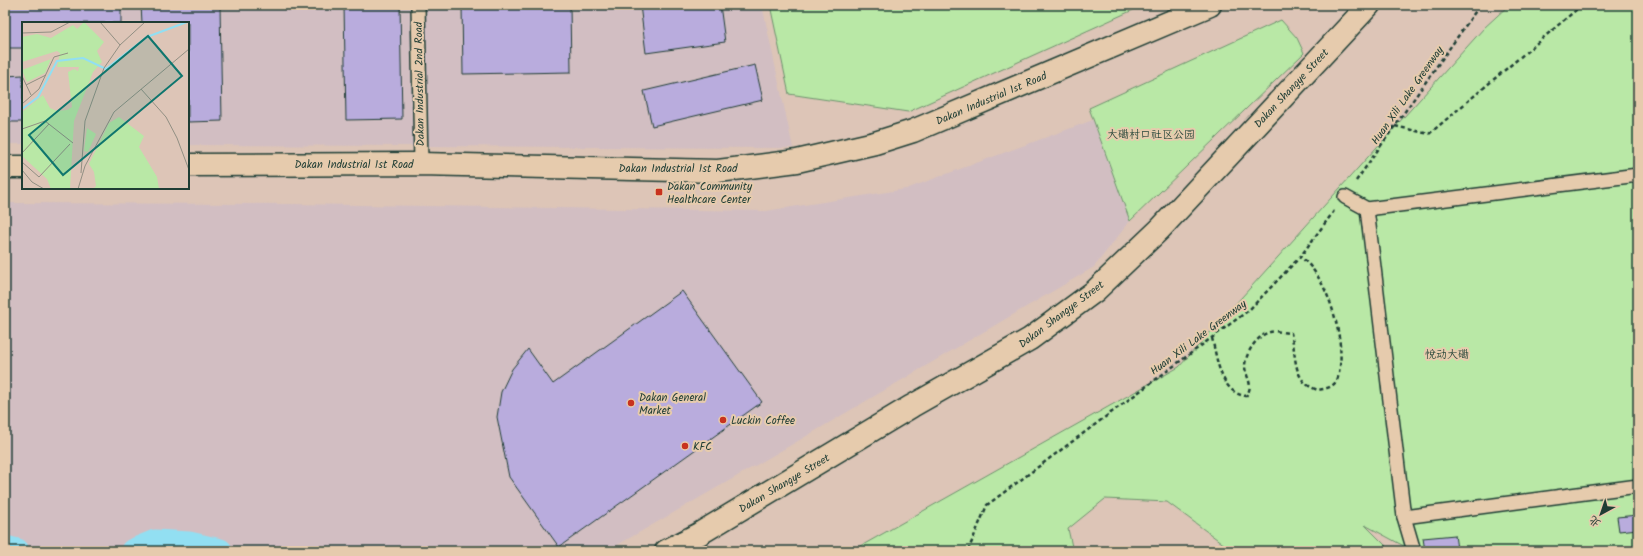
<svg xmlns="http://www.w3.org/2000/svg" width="1643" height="556" viewBox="0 0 1643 556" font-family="Kalam,'LXGW WenKai TC',sans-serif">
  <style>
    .built { fill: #d2bec2 }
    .green { fill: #b9e8a6; stroke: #6c926d }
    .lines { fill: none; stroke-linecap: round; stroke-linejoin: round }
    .canal { stroke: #92dff2; stroke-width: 25 }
    .building { fill: #b9acdd; stroke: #1f3d34 }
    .lane-casing { stroke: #1f3d34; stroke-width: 16 }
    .street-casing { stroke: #1f3d34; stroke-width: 25 }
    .secondary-casing { stroke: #1f3d34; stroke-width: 25 }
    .path { stroke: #1f3d34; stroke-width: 2.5; stroke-dasharray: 4 3; stroke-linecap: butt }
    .lane { stroke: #e6cbad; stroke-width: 13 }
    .street { stroke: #e6cbad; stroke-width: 22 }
    .secondary { stroke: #e6cbad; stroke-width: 22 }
    .poi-dot { fill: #c8321e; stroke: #e6cbad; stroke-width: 1.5 }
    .labels { text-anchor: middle; stroke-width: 4; stroke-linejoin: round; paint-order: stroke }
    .street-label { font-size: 11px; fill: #1f3d34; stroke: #e6cbad }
    .park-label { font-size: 11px; fill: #27463a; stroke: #e6cbad }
    .poi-label { font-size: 11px; fill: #1f3d34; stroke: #e6cbad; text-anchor: start }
    .inset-river { fill: none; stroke: #92dff2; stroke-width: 2 }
    .inset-road { fill: none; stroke: #918f83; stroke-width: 1 }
    .view { fill: #0f766e; fill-opacity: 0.15; stroke: #0f766e; stroke-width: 2 }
    .inset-edge { fill: none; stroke: #1f3d34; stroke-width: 2 }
  </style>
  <rect width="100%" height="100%" fill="#ddc5b7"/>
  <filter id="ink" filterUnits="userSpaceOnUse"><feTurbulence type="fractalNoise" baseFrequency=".025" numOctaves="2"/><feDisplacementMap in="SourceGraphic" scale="8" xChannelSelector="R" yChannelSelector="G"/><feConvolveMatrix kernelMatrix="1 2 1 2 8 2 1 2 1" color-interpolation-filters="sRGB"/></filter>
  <g filter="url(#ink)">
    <!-- built -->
    <g class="built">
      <path d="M5,5H762L793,148L188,145V23H23V144H5Z"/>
      <path d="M1093,120L1130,221L1094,267L798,441L607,551H5V203L288,204L766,211L906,189Z"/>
    </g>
    <!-- green -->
    <g class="green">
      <path d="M770,5H1144L908,112L789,94Z"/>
      <path d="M1509,5H1638V551H1413L1365,525L1391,551H1233L1167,502L1105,499L1068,529L1073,551H852L1179,367L1484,28Z"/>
      <path d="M1281,20L1297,38L1304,53L1130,221L1089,108Z"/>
    </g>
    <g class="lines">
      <!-- canal -->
      <g class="canal">
        <path d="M5,548L17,551"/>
        <path d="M133,551L155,542L189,544L220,551"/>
      </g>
    </g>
    <!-- building -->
    <g class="building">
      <path d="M5,5H121V23H23V48H5Z"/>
      <path d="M141,5H220L222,121L188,122V23H142Z"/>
      <path d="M344,5H400L402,119L346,120Z"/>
      <path d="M462,5H570L571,72L463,74Z"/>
      <path d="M640,5H720L725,42L646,53Z"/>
      <path d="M755,65L763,100L652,126L644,91Z"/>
      <path d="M23,75V122H5V76Z"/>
      <path d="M682,291L762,402L559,547L509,477L497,417L501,392L512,369L528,349L553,384Z"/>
      <path d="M1638,515V529L1619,531L1617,517Z"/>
      <path d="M1455,535L1457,549L1425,551L1423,538Z"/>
    </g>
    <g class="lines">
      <!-- lane casing -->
      <g class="lane-casing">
        <g id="lane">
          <path d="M418,5L421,164"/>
          <path d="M1345,197L1367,209L1404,517L1414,551"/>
          <path d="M1367,209L1638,175"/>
          <path d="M1404,517L1638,486"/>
        </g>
      </g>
      <!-- street casing -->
      <g class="street-casing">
        <g id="street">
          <path d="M188,165L421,164L718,171L797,161L875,143L913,131L1210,5"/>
          <path d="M5,167H23"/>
        </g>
      </g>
      <!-- secondary casing -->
      <g class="secondary-casing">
        <path id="secondary" d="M666,551L699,534L912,406L1030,339L1095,291L1160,229L1369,5"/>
      </g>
      <!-- path -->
      <g class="path">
        <path d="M1395,126L1429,134L1582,5"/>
        <path d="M1356,181L1480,5"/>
        <path d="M1212,338C1217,358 1220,393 1246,396C1255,384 1245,377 1245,366C1245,354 1257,335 1270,332C1276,330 1284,333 1291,333C1297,355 1291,382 1318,390C1324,389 1331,388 1335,383C1339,379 1339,371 1340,366C1344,335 1327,275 1300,257"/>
        <path d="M968,551L987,505L1249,310L1300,257L1334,211"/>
      </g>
      <!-- lane -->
      <use href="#lane" class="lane"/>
      <!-- street -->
      <use href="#street" class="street"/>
      <!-- secondary -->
      <use href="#secondary" class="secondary"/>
    </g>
  </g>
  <!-- markers -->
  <g class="poi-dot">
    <rect x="655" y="188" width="8" height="8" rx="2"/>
    <circle cx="631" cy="403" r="4"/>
    <circle cx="723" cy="420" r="4"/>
    <circle cx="685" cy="446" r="4"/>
  </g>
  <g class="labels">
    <!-- street labels -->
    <g class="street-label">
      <text transform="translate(419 84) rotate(-91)" y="4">Dakan Industrial 2nd Road</text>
      <text transform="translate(1291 88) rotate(-47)" y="4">Dakan Shangye Street</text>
      <text transform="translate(1407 95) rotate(-55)" y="4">Huan Xili Lake Greenway</text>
      <text transform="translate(991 98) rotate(-23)" y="4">Dakan Industrial 1st Road</text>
      <text x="354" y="168">Dakan Industrial 1st Road</text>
      <text x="678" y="172">Dakan Industrial 1st Road</text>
      <text transform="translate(1061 314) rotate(-37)" y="4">Dakan Shangye Street</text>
      <text transform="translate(1198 337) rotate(-37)" y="4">Huan Xili Lake Greenway</text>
      <text transform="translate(784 483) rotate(-31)" y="4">Dakan Shangye Street</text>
    </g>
    <!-- park labels -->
    <g class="park-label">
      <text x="1151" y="138">大磡村口社区公园</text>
      <text x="1447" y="358">悦动大磡</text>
    </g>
    <!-- poi labels -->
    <g class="poi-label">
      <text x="667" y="190">Dakan Community<tspan x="667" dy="13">Healthcare Center</tspan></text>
      <text x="639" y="401">Dakan General<tspan x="639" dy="13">Market</tspan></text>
      <text x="731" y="424">Luckin Coffee</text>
      <text x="693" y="450">KFC</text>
    </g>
  </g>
  <!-- overview -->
  <g transform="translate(22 22)">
    <rect width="167" height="167" fill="#ddc5b7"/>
    <path d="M62,0L82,20L75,29L80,40L71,50L52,99L48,167H29L25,157L0,134V90L21,73L28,86L35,89L45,88L50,85L46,50L52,47L56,49L57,45H35L38,31L35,29L0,40V15L15,12L29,16L51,3L55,7ZM29,37L23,51L5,60L0,48ZM97,95L122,114L117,125L135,155L137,167H71L74,164L72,150L67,142L87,101ZM65,106L74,112L66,130L62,129Z" fill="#b9e8a6"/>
    <path class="inset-river" d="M0,87L16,75L35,39L61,36L84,47L125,15L165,0"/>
    <path class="inset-road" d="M78,0L98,23M0,11L29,10L48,0M0,54L9,73M4,63L24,53M119,67L144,95L155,116L167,148M0,82L17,67L32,35L46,31M0,107L23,99L51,121M0,131L27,102M0,140L17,155L48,122M0,148L10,160L22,167M59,151L63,99L82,46L98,23L123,0M56,167L63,144L92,90L167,27"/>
    <path class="view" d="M126,14L160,54L41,153L7,113Z"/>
    <rect width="167" height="167" class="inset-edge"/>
  </g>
  <!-- margin -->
  <rect width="1643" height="556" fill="none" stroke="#e6cbad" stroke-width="20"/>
  <rect x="10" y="10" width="1623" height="536" fill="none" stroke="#1f3d34" stroke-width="1.5" filter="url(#ink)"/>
  <!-- north arrow -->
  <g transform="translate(1601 514) rotate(220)" stroke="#e6cbad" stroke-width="3" paint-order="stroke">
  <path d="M0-3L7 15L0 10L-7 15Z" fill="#1f3d34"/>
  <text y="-6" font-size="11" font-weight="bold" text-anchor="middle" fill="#1f3d34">北</text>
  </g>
</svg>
